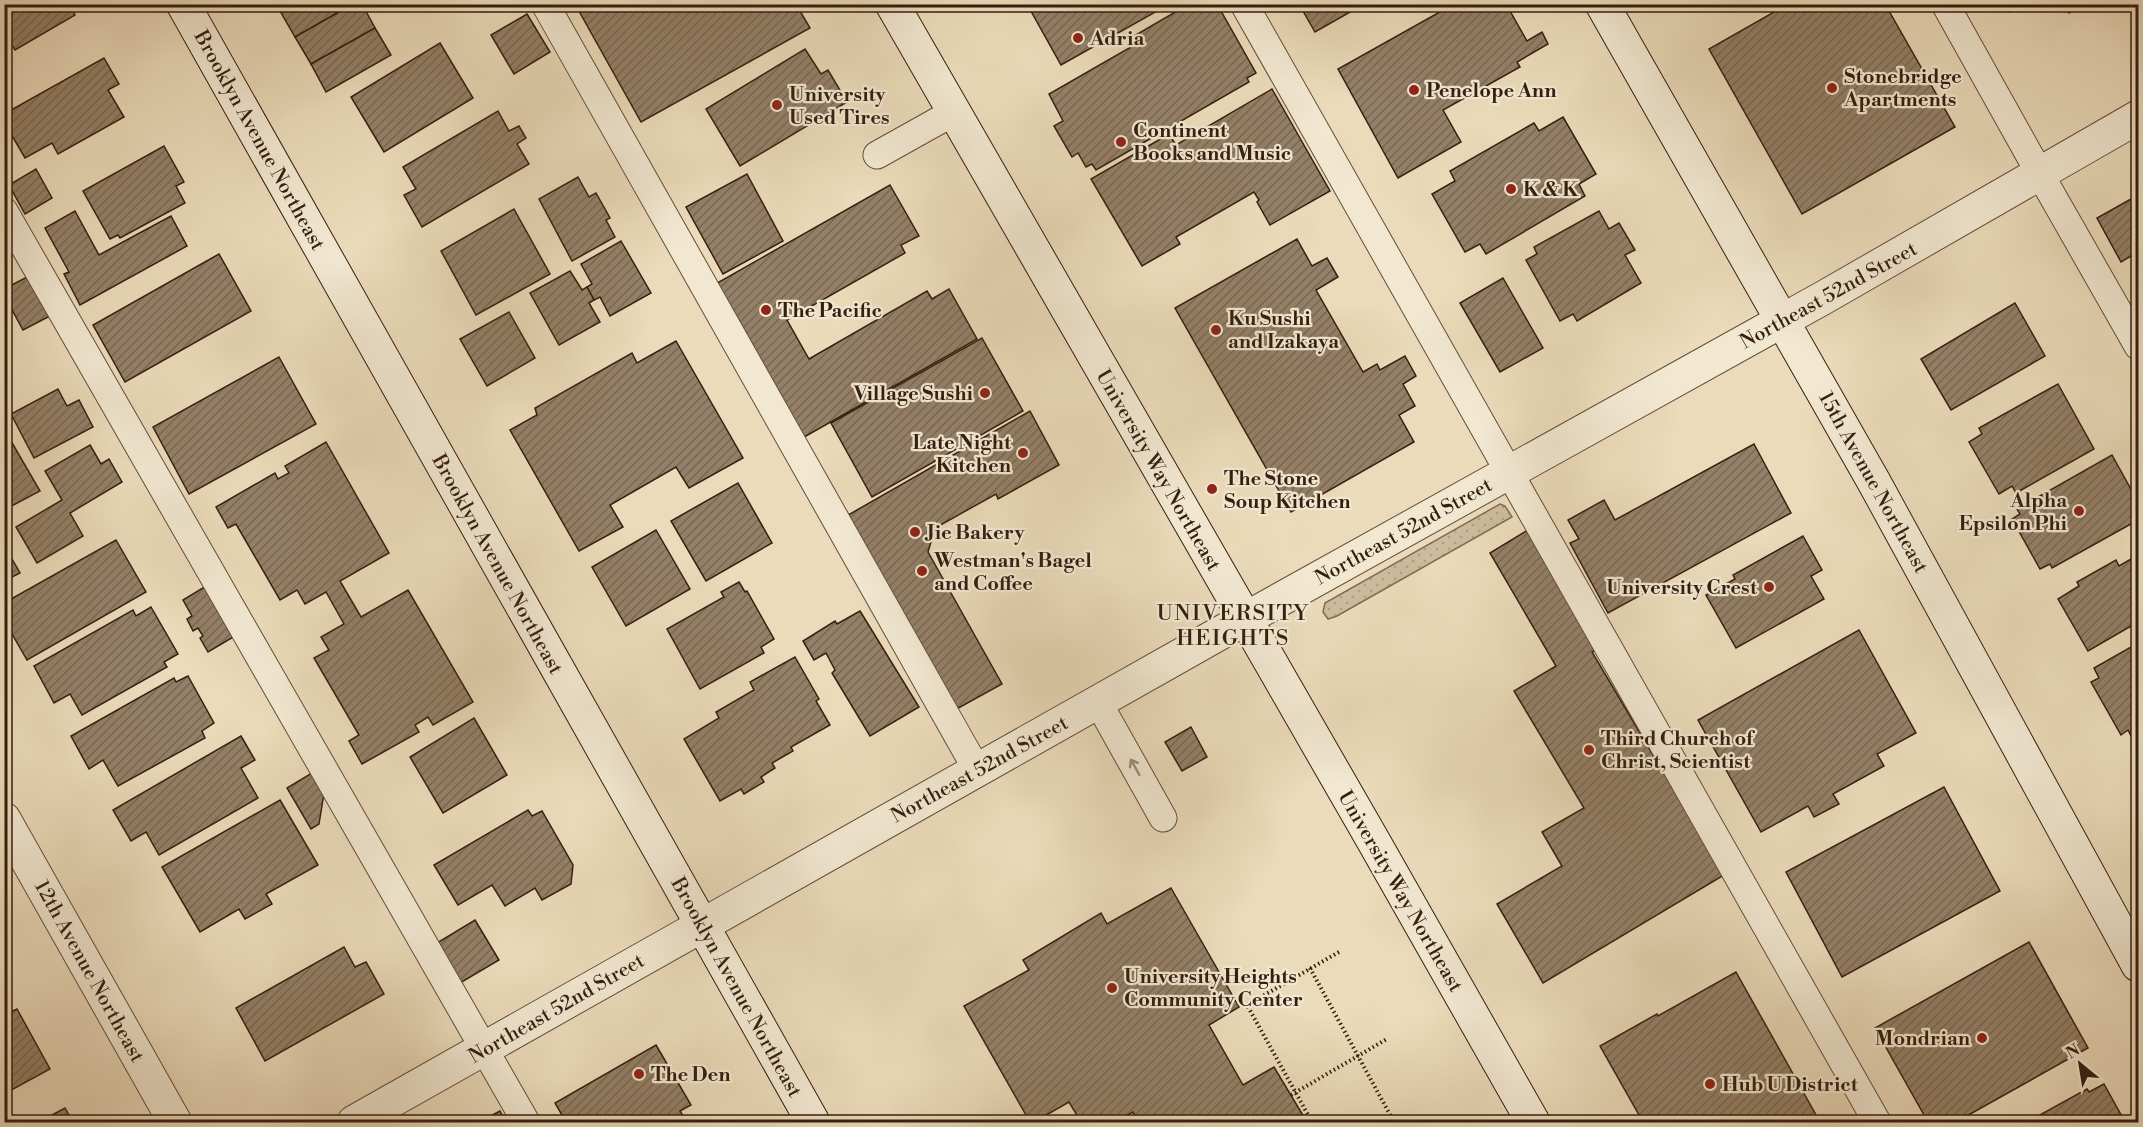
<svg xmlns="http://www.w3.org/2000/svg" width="2143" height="1127" viewBox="0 0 2143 1127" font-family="'Libre Bodoni',serif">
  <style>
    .grass { fill: url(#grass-dots); stroke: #806c56; stroke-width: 1.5 }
    .building { fill: url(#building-hatch); stroke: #351e10; stroke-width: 1.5 }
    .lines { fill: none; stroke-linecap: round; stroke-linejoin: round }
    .lane-casing { stroke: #624d3a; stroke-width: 29 }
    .street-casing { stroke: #624d3a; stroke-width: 35 }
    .secondary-casing { stroke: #351e10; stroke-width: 35 }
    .path { stroke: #351e10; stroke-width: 4; stroke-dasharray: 1.5 3; stroke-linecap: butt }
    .lane { stroke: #f2e8d2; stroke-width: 27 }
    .street { stroke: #f2e8d2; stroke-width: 33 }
    .secondary { stroke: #f2e8d2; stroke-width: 33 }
    .oneway { stroke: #9d8d7b }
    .poi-dot { fill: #8f2418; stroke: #f2e8d2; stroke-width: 2 }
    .labels { text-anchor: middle; stroke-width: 4.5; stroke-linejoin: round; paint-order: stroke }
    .poi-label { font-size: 20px; font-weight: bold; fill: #351e10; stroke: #f2e8d2; text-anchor: start }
    .street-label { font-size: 20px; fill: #351e10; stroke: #f2e8d2 }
    .quarter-label { font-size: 22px; letter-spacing: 1.5px; fill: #351e10; stroke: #f2e8d2 }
  </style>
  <defs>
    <pattern id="grass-dots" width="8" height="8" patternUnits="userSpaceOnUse" patternTransform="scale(1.5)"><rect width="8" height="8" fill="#ccbb9d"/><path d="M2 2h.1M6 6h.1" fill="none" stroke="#b0a086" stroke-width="1.8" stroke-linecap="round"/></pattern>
    <pattern id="building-hatch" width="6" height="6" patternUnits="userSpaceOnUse" patternTransform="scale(1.5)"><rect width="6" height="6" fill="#948068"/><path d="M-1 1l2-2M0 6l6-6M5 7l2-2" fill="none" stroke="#7a6854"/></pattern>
  </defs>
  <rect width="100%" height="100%" fill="#ebdbba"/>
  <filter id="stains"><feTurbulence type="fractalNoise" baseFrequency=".00333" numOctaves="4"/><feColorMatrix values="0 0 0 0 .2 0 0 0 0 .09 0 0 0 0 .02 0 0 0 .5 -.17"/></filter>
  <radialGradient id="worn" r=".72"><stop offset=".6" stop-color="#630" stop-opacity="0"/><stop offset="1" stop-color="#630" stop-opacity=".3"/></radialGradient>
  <!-- grass -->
  <path class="grass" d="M1500,504L1505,506L1512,517L1337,616L1328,619L1323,612L1325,603Z"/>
  <!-- building -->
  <g class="building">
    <path d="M4,4H69L75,15L15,50L4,32Z"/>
    <path d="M277,4H291L280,11Z"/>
    <path d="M291,4H353L295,37L280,11Z"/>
    <path d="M353,4H362L375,28L311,64L295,37Z"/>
    <path d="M575,4H796L810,28L641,122Z"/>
    <path d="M1027,4H1156L1159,10L1061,65Z"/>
    <path d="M1189,4H1217L1256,73L1247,78L1249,82L1096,170L1092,164L1086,167L1078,153L1072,157L1054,126L1063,121L1049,94L1138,43L1134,36Z"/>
    <path d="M1299,4H1357L1359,7L1315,32Z"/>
    <path d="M1454,4H1506L1527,41L1542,32L1548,44L1517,62L1520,67L1443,110L1461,142L1398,178L1338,69Z"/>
    <path d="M1788,4H1885L1955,127L1802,214L1709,49Z"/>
    <path d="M2004,4H2021L2009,12Z"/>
    <path d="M2064,4H2083L2069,13Z"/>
    <path d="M527,14L550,52L514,74L491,35Z"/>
    <path d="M375,28L391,55L326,92L311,64Z"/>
    <path d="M440,43L473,98L384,152L351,97Z"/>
    <path d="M805,49L821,74L828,70L847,102L740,166L706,109Z"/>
    <path d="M104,58L119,84L108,90L124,117L58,154L52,143L25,158L4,122V114Z"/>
    <path d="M1272,89L1330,191L1270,225L1257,202L1259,200L1254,192L1176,237L1180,244L1142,266L1091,179L1169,134L1176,145Z"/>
    <path d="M498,111L509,131L519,126L526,138L517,144L529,164L422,227L404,195L416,189L403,167Z"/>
    <path d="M1563,117L1596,174L1579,184L1585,196L1486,254L1480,244L1465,252L1432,194L1455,181L1450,171L1534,123L1539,131Z"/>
    <path d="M164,146L184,182L176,186L185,203L120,238L118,235L110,239L83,191Z"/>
    <path d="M36,169L52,198L25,214L9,185Z"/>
    <path d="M747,174L783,241L723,274L686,207Z"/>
    <path d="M578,177L589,197L596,193L610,218L606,220L615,237L572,261L539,199Z"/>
    <path d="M890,185L919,236L901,245L905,253L787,320L809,359L927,291L932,299L949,289L977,339L799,440L712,286Z"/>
    <path d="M2138,195V252L2121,262L2097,218Z"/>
    <path d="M514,209L550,274L476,315L441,251Z"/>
    <path d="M75,211L99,255L171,216L187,246L80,305L64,274L69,272L45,228Z"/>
    <path d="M1599,211L1609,229L1619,223L1635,250L1625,255L1641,283L1577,321L1573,314L1560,321L1526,260L1537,254L1534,247Z"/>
    <path d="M1297,239L1312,266L1327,258L1338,277L1316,290L1363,372L1377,364L1380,370L1405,356L1416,376L1403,384L1415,406L1399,415L1414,442L1291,512L1175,308Z"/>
    <path d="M621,241L651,293L610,316L600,297L594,300L587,287L592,284L581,264Z"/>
    <path d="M219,254L251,311L125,382L93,325Z"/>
    <path d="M570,271L582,290L587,287L594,300L589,303L600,322L559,345L530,293Z"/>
    <path d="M31,275L52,315L23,330L4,295V289Z"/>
    <path d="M1503,278L1543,348L1500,372L1460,303Z"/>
    <path d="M2015,303L2045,356L1951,410L1921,359Z"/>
    <path d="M509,312L535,358L487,386L460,339Z"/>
    <path d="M982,338L1023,411L872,497L831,423Z"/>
    <path d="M676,341L743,458L689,488L676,467L610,505L623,527L579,551L510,430L537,415L535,408L632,353L637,363Z"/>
    <path d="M279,357L316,424L189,494L153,427Z"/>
    <path d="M2058,384L2094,449L2016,493L2012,486L1999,494L1969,442L1982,434L1979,428Z"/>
    <path d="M58,389L67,406L79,400L93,427L34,458L11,414Z"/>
    <path d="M1030,411L1059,465L998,499L996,494L935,528L928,552L1002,684L953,711L843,518Z"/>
    <path d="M4,429L40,491L4,510Z"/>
    <path d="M326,442L389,553L340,581L361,617L408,590L473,702L433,725L428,717L415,725L419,732L362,764L349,741L359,735L314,658L329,650L321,637L344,624L326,592L305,604L297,590L280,600L236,524L228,528L216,507L275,473L278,479L289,473L285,466Z"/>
    <path d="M1754,444L1791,513L1608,613L1570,543L1579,539L1568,520L1604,500L1615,520Z"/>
    <path d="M90,445L101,464L109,459L122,482L70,513L83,536L37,563L16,527L62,500L45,471Z"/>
    <path d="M2112,455L2138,502V520L2052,568L2050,564L2040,569L2012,519L2020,514L2017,509Z"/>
    <path d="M738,483L772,543L706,581L671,521Z"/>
    <path d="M656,530L690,589L626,626L592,567Z"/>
    <path d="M1528,530L1597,649L1592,652L1724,875L1543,983L1497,904L1562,866L1542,832L1584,808L1514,691L1556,666L1490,553Z"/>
    <path d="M1803,536L1822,570L1811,576L1824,599L1736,648L1706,595L1735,579L1733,575Z"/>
    <path d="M116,540L146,592L27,660L4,620V603Z"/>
    <path d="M4,545L20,573L4,581Z"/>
    <path d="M2138,555V622L2088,651L2058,599L2079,586L2077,582L2116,560L2119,566Z"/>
    <path d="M739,582L745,592L747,591L774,639L761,647L764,653L700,689L667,629L724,597L721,592Z"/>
    <path d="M206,586L235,636L208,652L200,638L203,636L198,628L193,631L187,619L192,616L183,600Z"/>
    <path d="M151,607L178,654L164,662L167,667L82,715L70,694L54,703L34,666L133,610L136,616Z"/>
    <path d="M860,611L919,707L870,736L832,673L835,670L826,653L814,660L803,641L835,621L837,624Z"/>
    <path d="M1859,630L1916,733L1877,754L1884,766L1833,794L1839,804L1814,817L1808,806L1761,832L1698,720Z"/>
    <path d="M2138,643V732L2131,736L2128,730L2121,735L2091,682L2099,678L2094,668Z"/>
    <path d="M795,657L819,699L816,701L830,725L791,747L793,751L772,763L775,768L761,777L764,782L744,794L741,789L720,801L684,739L719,718L716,712L754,690L750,682Z"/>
    <path d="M188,676L214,723L202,731L205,738L118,786L103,760L89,769L71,736L174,678L176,682Z"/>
    <path d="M474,718L507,775L443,813L410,757Z"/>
    <path d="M1191,727L1207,757L1182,771L1165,742Z"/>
    <path d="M241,736L255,760L241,768L258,798L159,855L146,832L131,841L113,810Z"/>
    <path d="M312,773L324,793L319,824L311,829L287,788Z"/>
    <path d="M1944,787L2000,891L1842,977L1786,872Z"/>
    <path d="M280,800L318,865L266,894L272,904L245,919L239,909L200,932L162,867Z"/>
    <path d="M528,810L532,816L542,811L573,865L571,884L542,900L535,888L505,906L492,885L458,905L434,865Z"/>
    <path d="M1171,888L1239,1007L1209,1025L1243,1085L1274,1067L1307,1122H1139L1133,1112L1115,1122H1081L1069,1102L1034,1122H1030L964,1006L1029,970L1023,960L1101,913L1107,924Z"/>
    <path d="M475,920L499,960L460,983L437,943Z"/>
    <path d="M2029,942L2088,1048L1956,1122H1928L1875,1028Z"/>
    <path d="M344,947L355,967L366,962L384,994L265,1061L236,1008Z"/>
    <path d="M1736,972L1820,1122H1643L1600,1046L1657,1014L1658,1016Z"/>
    <path d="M17,1009L50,1069L4,1094V1015Z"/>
    <path d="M656,1045L691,1105L680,1111L687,1122H566L555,1103Z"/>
    <path d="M2104,1084L2125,1122H2027L2087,1089L2089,1092Z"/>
    <path d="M65,1108L73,1122H39Z"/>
    <path d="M500,1111L506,1122H479Z"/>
  </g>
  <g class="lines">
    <!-- lane casing -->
    <g class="lane-casing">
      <g id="lane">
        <path d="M545,4L977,770"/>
        <path d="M1244,4L1877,1122"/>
        <path d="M1945,4L2040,174L2138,346"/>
        <path d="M877,155L954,112"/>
        <path d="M4,211L526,1122"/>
        <path d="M1098,702L1163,818"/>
      </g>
    </g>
    <!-- street casing -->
    <g class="street-casing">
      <g id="street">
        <path d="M4,819L175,1122"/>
        <path d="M354,1122L1245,619L1823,298L2138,117"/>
      </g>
    </g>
    <!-- secondary casing -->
    <g class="secondary-casing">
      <g id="secondary">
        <path d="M183,4L813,1122"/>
        <path d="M892,4L1374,842L1533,1122"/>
        <path d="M1602,4L1874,482L2138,965"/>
      </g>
    </g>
    <!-- path -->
    <g class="path">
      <path d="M1310,968L1394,1122"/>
      <path d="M1291,1095L1387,1039"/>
      <path d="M1312,1122L1247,1005L1339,952"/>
    </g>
    <!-- lane -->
    <use href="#lane" class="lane"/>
    <!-- street -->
    <use href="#street" class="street"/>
    <!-- secondary -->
    <use href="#secondary" class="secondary"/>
  </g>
  <!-- one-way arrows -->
  <defs><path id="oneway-shaft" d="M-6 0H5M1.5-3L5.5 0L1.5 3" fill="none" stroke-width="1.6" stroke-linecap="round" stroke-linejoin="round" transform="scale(1.5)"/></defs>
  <use class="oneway" href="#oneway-shaft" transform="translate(1135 767) rotate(-119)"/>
  <!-- markers -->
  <g class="poi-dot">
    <circle cx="1078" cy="38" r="6"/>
    <circle cx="1832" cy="88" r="6"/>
    <circle cx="1414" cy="90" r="6"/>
    <circle cx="777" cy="105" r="6"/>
    <circle cx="1121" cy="142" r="6"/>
    <circle cx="1511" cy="189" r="6"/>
    <circle cx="766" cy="310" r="6"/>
    <circle cx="1216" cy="330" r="6"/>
    <circle cx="985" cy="393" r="6"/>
    <circle cx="1023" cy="453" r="6"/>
    <circle cx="1212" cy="489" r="6"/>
    <circle cx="2079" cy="511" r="6"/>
    <circle cx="915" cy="532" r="6"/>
    <circle cx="922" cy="571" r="6"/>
    <circle cx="1769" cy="587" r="6"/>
    <circle cx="1589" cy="750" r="6"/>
    <circle cx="1112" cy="988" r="6"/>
    <circle cx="1982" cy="1038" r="6"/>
    <circle cx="639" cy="1074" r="6"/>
    <circle cx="1710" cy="1084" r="6"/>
  </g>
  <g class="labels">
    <!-- poi labels -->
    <g class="poi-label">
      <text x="1090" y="45">Adria</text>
      <text x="1844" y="83">Stonebridge<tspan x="1844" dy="23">Apartments</tspan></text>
      <text x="1426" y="97">Penelope Ann</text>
      <text x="789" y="101">University<tspan x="789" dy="23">Used Tires</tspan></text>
      <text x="1133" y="137">Continent<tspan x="1133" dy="23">Books and Music</tspan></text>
      <text x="1523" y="196">K &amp; K</text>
      <text x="778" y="317">The Pacific</text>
      <text x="1228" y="325">Ku Sushi<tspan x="1228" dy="23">and Izakaya</tspan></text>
      <text x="973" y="400" text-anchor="end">Village Sushi</text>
      <text x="1011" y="449" text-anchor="end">Late Night<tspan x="1011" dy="23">Kitchen</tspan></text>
      <text x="1224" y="485">The Stone<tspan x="1224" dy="23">Soup Kitchen</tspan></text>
      <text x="2067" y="507" text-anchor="end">Alpha<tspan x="2067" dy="23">Epsilon Phi</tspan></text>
      <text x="927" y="539">Jie Bakery</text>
      <text x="934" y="567">Westman's Bagel<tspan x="934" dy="23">and Coffee</tspan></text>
      <text x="1757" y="594" text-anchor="end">University Crest</text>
      <text x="1601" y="745">Third Church of<tspan x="1601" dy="23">Christ, Scientist</tspan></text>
      <text x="1124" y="983">University Heights<tspan x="1124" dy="23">Community Center</tspan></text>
      <text x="1970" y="1045" text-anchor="end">Mondrian</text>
      <text x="651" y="1081">The Den</text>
      <text x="1722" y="1091">Hub U District</text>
    </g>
    <!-- street labels -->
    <g class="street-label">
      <text transform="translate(260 140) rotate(61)" y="7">Brooklyn Avenue Northeast</text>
      <text transform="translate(1828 295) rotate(-29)" y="7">Northeast 52nd Street</text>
      <text transform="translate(1159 470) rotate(60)" y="7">University Way Northeast</text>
      <text transform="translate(1874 482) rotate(61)" y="7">15th Avenue Northeast</text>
      <text transform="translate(1403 531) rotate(-29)" y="7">Northeast 52nd Street</text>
      <text transform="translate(498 564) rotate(61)" y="7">Brooklyn Avenue Northeast</text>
      <text transform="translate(979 769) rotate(-29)" y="7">Northeast 52nd Street</text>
      <text transform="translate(1401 891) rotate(60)" y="7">University Way Northeast</text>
      <text transform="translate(90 971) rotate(61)" y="7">12th Avenue Northeast</text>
      <text transform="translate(737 987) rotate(61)" y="7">Brooklyn Avenue Northeast</text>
      <text transform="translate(556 1008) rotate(-30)" y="7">Northeast 52nd Street</text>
    </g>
    <!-- quarter labels -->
    <g class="quarter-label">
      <text x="1233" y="620">UNIVERSITY<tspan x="1233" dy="25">HEIGHTS</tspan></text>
    </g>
  </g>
  <!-- margin -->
  <rect width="2143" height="1127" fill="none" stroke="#ebdbba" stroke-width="24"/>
  <rect x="6" y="6" width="2131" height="1115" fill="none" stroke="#351e10" stroke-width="3"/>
  <rect x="12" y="12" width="2119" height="1103" fill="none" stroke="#351e10" stroke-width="1.5"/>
  <!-- north arrow -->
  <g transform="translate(2080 1064) rotate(330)" stroke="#f2e8d2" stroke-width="4.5" paint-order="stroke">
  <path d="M0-4.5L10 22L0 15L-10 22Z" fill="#351e10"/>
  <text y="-9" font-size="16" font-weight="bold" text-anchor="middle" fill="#351e10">N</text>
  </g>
  <rect width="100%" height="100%" filter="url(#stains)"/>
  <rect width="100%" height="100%" fill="url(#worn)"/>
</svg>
